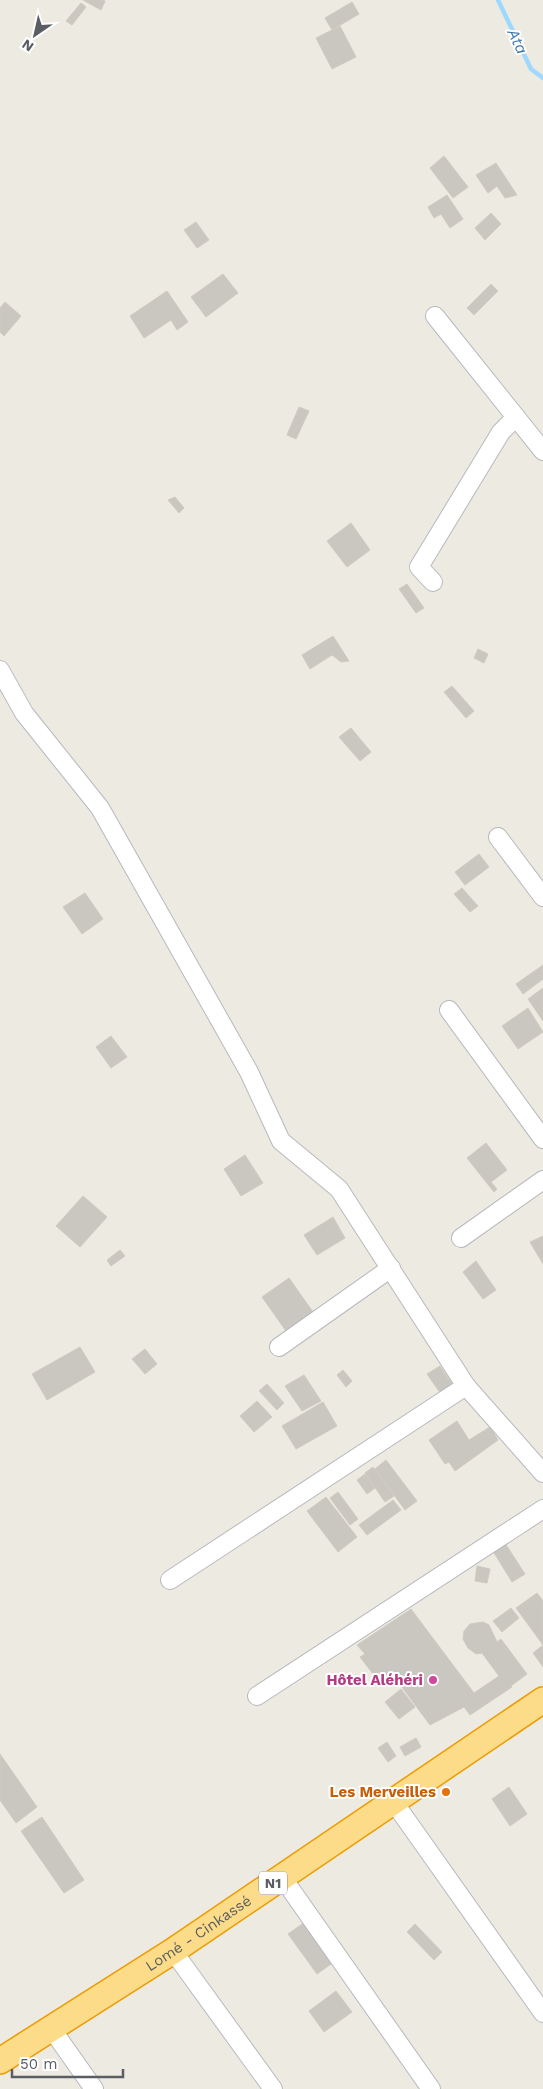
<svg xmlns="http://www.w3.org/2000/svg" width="543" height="2089" viewBox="0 0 543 2089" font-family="'Work Sans',sans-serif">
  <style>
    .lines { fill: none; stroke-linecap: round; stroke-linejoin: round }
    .stream { stroke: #9fd8fe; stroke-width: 4.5 }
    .building { fill: #cac6c0; stroke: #d1cbbf }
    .minor-casing { stroke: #b7b9be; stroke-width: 20 }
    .highway-casing { stroke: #ec9c02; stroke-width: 28 }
    .minor { stroke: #fff; stroke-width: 18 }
    .highway { stroke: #fcdb89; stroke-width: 25 }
    .hotel-dot { fill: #d1479c; stroke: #fff; stroke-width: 2 }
    .food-dot { fill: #e8710a; stroke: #fff; stroke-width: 2 }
    .labels { text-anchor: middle; stroke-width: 4; stroke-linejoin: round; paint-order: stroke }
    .shield { fill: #fff; stroke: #8c8e91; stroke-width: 1 }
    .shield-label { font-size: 14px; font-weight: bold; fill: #5a5e62 }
    .hotel-label { font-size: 15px; font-weight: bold; fill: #b23c85; stroke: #fff; text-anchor: end }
    .food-label { font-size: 15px; font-weight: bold; fill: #c56008; stroke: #fff; text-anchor: end }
    .street-label { font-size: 15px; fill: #5a5e62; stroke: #fff }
    .water-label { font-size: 16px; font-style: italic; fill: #3d78af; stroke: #fff }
  </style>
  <rect width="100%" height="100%" fill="#edeae1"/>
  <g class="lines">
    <!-- stream -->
    <path class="stream" d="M498,0L531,69L543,78"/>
  </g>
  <!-- building -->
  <g class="building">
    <path d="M83,0H102L105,1L101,10Z"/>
    <path d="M352,2L359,14L332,30L325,18Z"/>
    <path d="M81,3L86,7L72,25L66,21Z"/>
    <path d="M340,26L356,57L332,69L316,38Z"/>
    <path d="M444,156L468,187L453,198L430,168Z"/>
    <path d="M496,163L517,195L505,198L497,186L488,193L476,175Z"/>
    <path d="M447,195L463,219L450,228L441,214L434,218L428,207Z"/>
    <path d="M491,213L501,224L485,240L475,228Z"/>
    <path d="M196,222L209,240L197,248L184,230Z"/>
    <path d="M223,274L238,293L206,317L191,297Z"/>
    <path d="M491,284L498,291L474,315L467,308Z"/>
    <path d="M167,291L188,322L177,330L171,320L144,338L130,316Z"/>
    <path d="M5,302L21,316L4,336L0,332V308Z"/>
    <path d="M299,407L309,411L296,439L287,435Z"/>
    <path d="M175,497L184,508L179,513L168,500Z"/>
    <path d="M351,523L370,550L347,567L327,541Z"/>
    <path d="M407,584L424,608L416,613L399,589Z"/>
    <path d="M333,636L349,661L341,662L332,655L310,669L302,655Z"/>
    <path d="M478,649L488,654L484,663L474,658Z"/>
    <path d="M452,686L474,711L466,718L444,692Z"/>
    <path d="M351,728L371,752L360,761L339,737Z"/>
    <path d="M479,854L489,867L465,885L455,872Z"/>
    <path d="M462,888L478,906L470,912L454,894Z"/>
    <path d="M85,893L103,919L82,934L63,907Z"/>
    <path d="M543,965V979L523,994L516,984Z"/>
    <path d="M543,988V1021L528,999Z"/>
    <path d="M528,1008L543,1032L518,1049L502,1026Z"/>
    <path d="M111,1036L127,1057L111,1068L96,1047Z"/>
    <path d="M486,1143L507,1170L491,1182L497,1189L494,1192L467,1158Z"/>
    <path d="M245,1155L263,1183L241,1196L224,1169Z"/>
    <path d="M83,1196L107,1217L80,1247L56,1226Z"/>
    <path d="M333,1217L345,1238L317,1255L304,1235Z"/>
    <path d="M543,1236V1264L530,1242Z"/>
    <path d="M120,1250L125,1256L111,1266L107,1260Z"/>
    <path d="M476,1261L496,1290L483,1299L463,1272Z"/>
    <path d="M289,1278L313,1312L286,1331L262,1297Z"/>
    <path d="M80,1347L95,1372L47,1400L32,1374Z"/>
    <path d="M145,1349L157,1364L145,1374L132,1359Z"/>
    <path d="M440,1366L455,1388L443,1397L427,1374Z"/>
    <path d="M343,1370L352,1381L346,1387L337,1375Z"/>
    <path d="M304,1375L321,1401L302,1411L285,1386Z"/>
    <path d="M267,1384L284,1403L277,1410L259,1391Z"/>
    <path d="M257,1401L272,1417L254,1432L240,1416Z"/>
    <path d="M323,1402L337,1426L296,1449L282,1426Z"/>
    <path d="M457,1421L469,1440L490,1427L498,1440L455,1471L449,1462L445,1464L429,1440Z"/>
    <path d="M386,1460L417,1501L405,1510L375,1469Z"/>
    <path d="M373,1467L394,1496L385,1502L365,1473Z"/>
    <path d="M365,1474L375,1488L367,1494L357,1480Z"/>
    <path d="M338,1492L358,1519L350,1525L330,1498Z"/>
    <path d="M326,1497L357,1537L338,1552L307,1511Z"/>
    <path d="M393,1500L401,1510L367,1535L359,1525Z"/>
    <path d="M503,1540L525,1574L512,1582L491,1548Z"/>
    <path d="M477,1566L490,1569L487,1583L475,1581Z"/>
    <path d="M537,1593L543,1601V1645L516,1608Z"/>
    <path d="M511,1608L519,1618L502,1632L493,1621Z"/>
    <path d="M411,1609L474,1693L499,1676L482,1653L476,1654L468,1648L463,1639L464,1631L470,1624L483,1622L489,1625L497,1642L501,1639L527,1674L511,1686L512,1687L470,1715L464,1707L430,1725L393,1675L380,1683L360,1657L365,1654L357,1645Z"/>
    <path d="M543,1645V1667L533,1653Z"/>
    <path d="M401,1689L415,1707L399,1719L385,1702Z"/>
    <path d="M416,1738L421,1747L405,1756L400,1747Z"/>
    <path d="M387,1742L396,1756L388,1762L378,1748Z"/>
    <path d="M0,1754L37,1807L16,1823L0,1800Z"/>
    <path d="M509,1787L527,1814L510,1826L492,1799Z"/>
    <path d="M42,1817L84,1880L64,1893L21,1831Z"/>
    <path d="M305,1922L334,1962L317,1974L288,1934Z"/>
    <path d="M415,1924L442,1952L434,1960L407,1932Z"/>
    <path d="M336,1991L352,2012L324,2032L309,2011Z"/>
  </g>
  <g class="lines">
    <!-- minor casing -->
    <g class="minor-casing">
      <g id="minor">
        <path d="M435,316L543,451"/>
        <path d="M433,582L419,567L501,432L516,417"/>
        <path d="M0,670L24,713L100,808L249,1072L281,1141L339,1189L466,1386L543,1473"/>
        <path d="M498,837L543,897"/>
        <path d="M449,1010L543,1139"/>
        <path d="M461,1238L543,1180"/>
        <path d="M279,1347L391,1268"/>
        <path d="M170,1580L466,1386"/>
        <path d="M257,1696L543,1509"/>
        <path d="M393,1801L543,2013"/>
        <path d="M282,1877L431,2089"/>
        <path d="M173,1951L273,2089"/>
        <path d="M51,2028L94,2089"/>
      </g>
    </g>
    <!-- highway casing -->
    <g class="highway-casing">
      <g id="highway">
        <path id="s1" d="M0,2061L173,1951L543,1700"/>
      </g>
    </g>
    <!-- minor -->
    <use href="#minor" class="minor"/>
    <!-- highway -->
    <use href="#highway" class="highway"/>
  </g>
  <!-- markers -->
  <circle class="hotel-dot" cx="433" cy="1680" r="5"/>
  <circle class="food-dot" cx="446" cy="1792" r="5"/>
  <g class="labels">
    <!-- shield labels -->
    <rect class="shield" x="259" y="1871.5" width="28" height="23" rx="4"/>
    <g class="shield-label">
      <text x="273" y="1888">N1</text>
    </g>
    <!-- hotel labels -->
    <g class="hotel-label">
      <text x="423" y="1685">Hôtel Aléhéri</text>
    </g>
    <!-- food labels -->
    <g class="food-label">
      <text x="436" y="1797">Les Merveilles</text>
    </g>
    <!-- street labels -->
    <g class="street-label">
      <text dy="5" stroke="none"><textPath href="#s1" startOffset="236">Lomé - Cinkassé</textPath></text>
    </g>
    <!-- water labels -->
    <g class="water-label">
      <text transform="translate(518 41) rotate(64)" y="6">Ata</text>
    </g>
  </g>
  <!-- north arrow -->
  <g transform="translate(35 35) rotate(214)" stroke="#ffffff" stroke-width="4" paint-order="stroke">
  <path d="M0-4L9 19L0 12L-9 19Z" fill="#5a5e62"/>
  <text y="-8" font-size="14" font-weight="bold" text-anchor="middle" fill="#5a5e62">N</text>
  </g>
  <!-- scale -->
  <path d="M12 2069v8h111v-8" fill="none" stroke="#5a5e62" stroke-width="2.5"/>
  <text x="20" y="2069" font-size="15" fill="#5a5e62" stroke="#ffffff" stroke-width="4" paint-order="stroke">50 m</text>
</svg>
